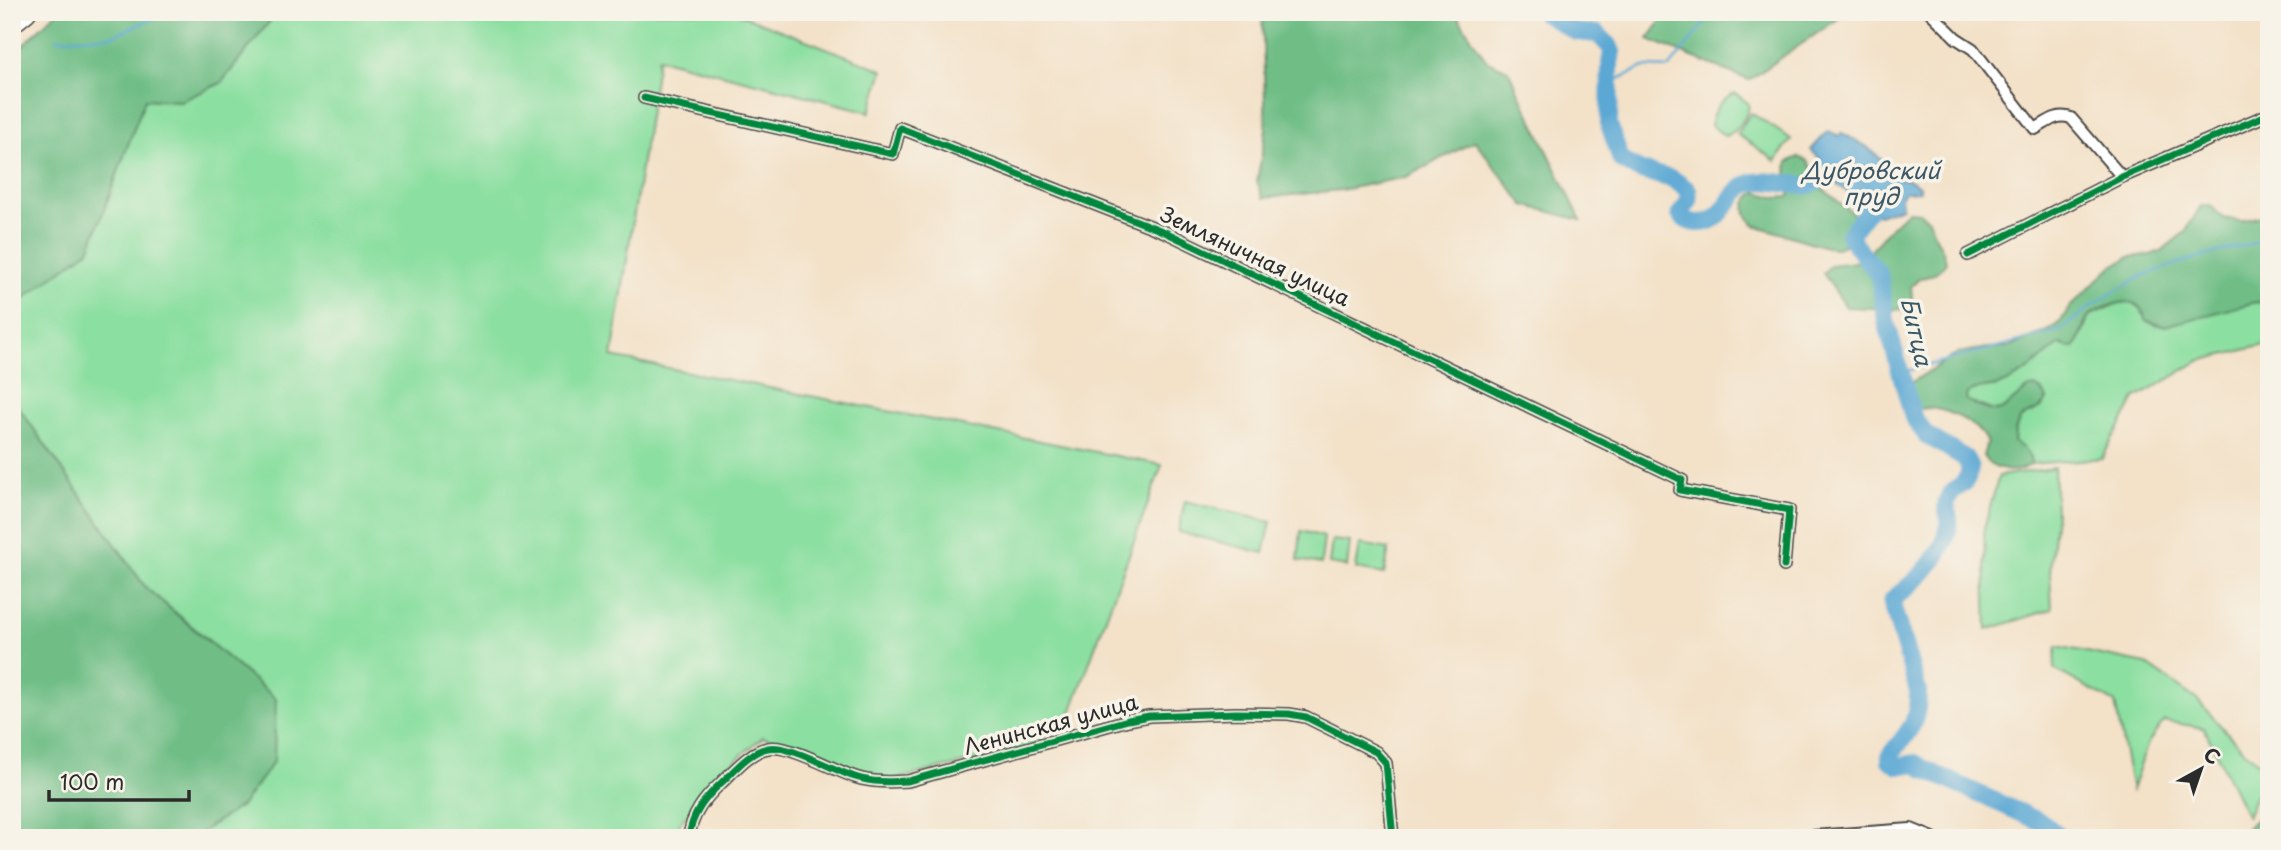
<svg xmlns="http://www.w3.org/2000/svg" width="2281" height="850" viewBox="0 0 2281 850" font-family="'Playpen Sans',sans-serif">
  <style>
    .green { fill: #8bdfa0; stroke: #5b8566; stroke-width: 2 }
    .forest { fill: #70be86; stroke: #4e7458; stroke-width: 2 }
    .water { fill: #5ba8d4; stroke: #436a80; stroke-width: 2 }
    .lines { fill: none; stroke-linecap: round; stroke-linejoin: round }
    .stream { stroke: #5ba8d4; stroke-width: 2.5 }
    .river { stroke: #5ba8d4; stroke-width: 18 }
    .street-casing { stroke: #494643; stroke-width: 14 }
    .primary-casing { stroke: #494643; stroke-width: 21 }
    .street { stroke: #fff; stroke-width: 10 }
    .primary { stroke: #fff; stroke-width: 18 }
    .cycleway-casing { stroke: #f7f3e8; stroke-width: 11 }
    .cycleway { stroke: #00873e; stroke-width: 7 }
    .labels { text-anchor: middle; stroke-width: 7; stroke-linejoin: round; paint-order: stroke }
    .street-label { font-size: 21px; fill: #2b2b2b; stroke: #f7f3e8 }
    .water-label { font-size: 23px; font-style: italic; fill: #3c5766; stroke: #f7f3e8 }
  </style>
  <rect width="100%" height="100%" fill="#f7f3e8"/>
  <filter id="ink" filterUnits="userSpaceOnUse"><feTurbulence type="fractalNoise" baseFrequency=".0143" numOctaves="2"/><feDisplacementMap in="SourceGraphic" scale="14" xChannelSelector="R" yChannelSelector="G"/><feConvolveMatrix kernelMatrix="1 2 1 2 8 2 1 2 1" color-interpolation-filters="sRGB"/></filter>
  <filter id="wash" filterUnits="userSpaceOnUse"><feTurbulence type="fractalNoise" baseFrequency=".00686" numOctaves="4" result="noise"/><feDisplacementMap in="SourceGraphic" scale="28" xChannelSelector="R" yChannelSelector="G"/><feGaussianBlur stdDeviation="1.57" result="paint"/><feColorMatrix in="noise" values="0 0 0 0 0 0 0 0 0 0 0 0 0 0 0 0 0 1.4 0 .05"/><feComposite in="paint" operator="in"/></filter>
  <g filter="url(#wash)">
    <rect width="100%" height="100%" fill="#f3e1c8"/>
    <!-- green -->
    <g class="green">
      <path d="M277,12H734L883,70L870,112L658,58L612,357L1162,465L1069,718L1029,748L887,781L763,737L725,769L679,824V838H192L242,805L212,643L146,588L12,398V307L89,250L145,99L181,101L221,83Z"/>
      <path d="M1735,93L1749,104C1748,117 1738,131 1725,136L1711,125C1711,112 1722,98 1735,93Z"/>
      <path d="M1751,113L1791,139L1776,161L1737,134Z"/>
      <path d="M2129,301L2141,308L2146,321L2158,325L2256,302L2269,303V344L2199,361L2135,399L2102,458L2031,464L2030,457L2014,442C2016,404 2032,422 2047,400L2044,393L2031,388L2001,410L1994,411L1966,400V393L1973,389L1998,386L2024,372L2060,344L2079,342L2089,316L2116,304Z"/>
      <path d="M2054,468L2056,513L2050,573L2052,609L1987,630L1984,528L1999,476Z"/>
      <path d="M1185,501L1271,522L1264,553L1178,532Z"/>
      <path d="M1301,531L1324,537L1321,564L1298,560Z"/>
      <path d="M1332,540L1350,542L1347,567L1329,564Z"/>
      <path d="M1360,544L1389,549L1384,574L1356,569Z"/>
      <path d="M2057,646L2146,664L2197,700L2242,749L2267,769L2247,817L2204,728L2164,721L2148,743L2132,790L2115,703L2054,669Z"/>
    </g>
    <!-- forest -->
    <g class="forest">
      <path d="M57,12H277L221,83L181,101L145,99L89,250L12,307V56Z"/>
      <path d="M1262,12H1459L1457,15L1486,60L1508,70L1581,220L1524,205L1475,141L1406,177L1341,190L1263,198L1257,181L1266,130Z"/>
      <path d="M1668,12H1848L1749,80L1648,39Z"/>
      <path d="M1798,157L1808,161L1822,188L1855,215L1859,225L1855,235L1848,243L1838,248L1826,247L1757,226C1742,216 1741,203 1756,192L1778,198L1789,197C1791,184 1785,175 1788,162Z"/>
      <path d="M2210,205L2223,218L2241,221L2269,214V303L2256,302L2165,326L2145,320C2142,298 2124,300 2107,307C2101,310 2092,312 2088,318C2080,327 2084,338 2074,347H2067L2060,344C2041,358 2023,378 1999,385C1989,389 1977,387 1967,393L1966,400C1973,404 1989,412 1998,411C2014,408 2032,368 2047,399C2033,422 2016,404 2014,442C2024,448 2030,453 2031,464C2017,475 1992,472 1983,456L1987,443C1977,420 1938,403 1915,410L1909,384L1958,353L1987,348L2009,347L2049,330L2059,324L2069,308L2111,267L2129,257L2150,255L2161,251L2185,232L2201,206Z"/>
      <path d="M1908,211L1919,212L1929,219C1932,236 1944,246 1946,262C1938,272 1932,277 1919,278L1911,286L1913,310L1846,307L1823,273L1831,265L1864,261L1884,234Z"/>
      <path d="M12,398L146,588L276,699L274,761L242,805L192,838H12Z"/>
      <path d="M2269,812V838H2236L2256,819Z"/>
    </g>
    <!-- water -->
    <path class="water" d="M1828,131L1839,136L1842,133L1866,146L1889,166L1898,179H1909L1919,186L1920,191L1905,192L1901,196L1902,207L1879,215L1859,208L1845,190L1820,173V159L1811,150Z"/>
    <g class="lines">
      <!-- stream -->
      <g class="stream">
        <path d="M57,39L112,36L168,12"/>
        <path d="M1610,83L1644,67L1669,68L1713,12"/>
        <path d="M1899,373L2061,330L2094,304L2142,276L2189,260L2269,239"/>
      </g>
      <!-- river -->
      <g class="river">
        <path d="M1543,12L1576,32L1598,34L1610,47L1612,52L1610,63L1609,124L1621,160L1641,171L1673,179L1688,190L1689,201L1680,214C1685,221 1691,223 1699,223C1724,223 1726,197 1744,186C1763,175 1788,187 1809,185C1818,183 1828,173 1837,169L1842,172"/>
        <path d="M1874,192L1878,197L1849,235L1858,249L1879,274L1886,321L1913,417L1926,435L1965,458L1970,468C1967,487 1956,485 1948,498C1943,507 1951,516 1949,526C1944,556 1917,581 1893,599L1892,604L1918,691C1918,726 1909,730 1890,755V760L1899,766L1915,763L1924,769L2043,823L2061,838"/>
      </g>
    </g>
  </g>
  <g filter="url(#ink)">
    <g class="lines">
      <!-- street casing -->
      <g class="street-casing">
        <g id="street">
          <path d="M1930,12L1956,38L1973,49L2035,129C2048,122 2056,113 2071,118L2122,177"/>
          <path d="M644,98L893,154L900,128L1165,232L1682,480L1680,490L1789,510L1784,566"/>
          <path d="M1968,255L2122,177L2269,114"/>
          <path d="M689,838C691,815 705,798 721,783C734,771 750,751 768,748C789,744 833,770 855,777C873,783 890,782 908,781L1128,720L1149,716L1236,713L1289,714L1306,717L1376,752L1386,763L1393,838"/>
          <path d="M1785,838L1911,829L1933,838"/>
        </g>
      </g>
      <!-- primary casing -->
      <g class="primary-casing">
        <path id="primary" d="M12,24L27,12"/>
      </g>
      <!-- street -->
      <use href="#street" class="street"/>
      <!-- primary -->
      <use href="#primary" class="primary"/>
      <!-- cycleway casing -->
      <g class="cycleway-casing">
        <g id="cycleway">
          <path d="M644,98L893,154L900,128L1165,232L1682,480L1680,490L1789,510L1784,566"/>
          <path d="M1968,255L2122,177L2269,114"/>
          <path d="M689,838C691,815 705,798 721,783C734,771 750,751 768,748C789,744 833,770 855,777C873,783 890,782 908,781L1128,720L1149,716L1236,713L1289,714L1306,717L1376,752L1386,763L1393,838"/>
        </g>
      </g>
      <!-- cycleway -->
      <use href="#cycleway" class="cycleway"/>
    </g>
  </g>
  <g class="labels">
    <!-- street labels -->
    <g class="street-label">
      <text transform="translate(1255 257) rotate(25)" y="7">Земляничная улица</text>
      <text transform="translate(1051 725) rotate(-15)" y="7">Ленинская улица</text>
    </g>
    <!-- water labels -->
    <g class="water-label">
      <text x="1871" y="179">Дубровский<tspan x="1871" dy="26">пруд</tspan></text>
      <text transform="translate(1916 332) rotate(77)" y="8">Битца</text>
    </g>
  </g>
  <!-- margin -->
  <rect width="2281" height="850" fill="none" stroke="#f7f3e8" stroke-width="42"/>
  <!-- north arrow -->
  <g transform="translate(2201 769) rotate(40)" stroke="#f7f3e8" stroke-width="5" paint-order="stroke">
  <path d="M0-5L12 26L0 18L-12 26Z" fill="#2b2b2b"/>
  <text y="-10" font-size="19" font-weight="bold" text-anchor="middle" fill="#2b2b2b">С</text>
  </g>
  <!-- scale -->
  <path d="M49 790v10h140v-10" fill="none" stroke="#2b2b2b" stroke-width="3.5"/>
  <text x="60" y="790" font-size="21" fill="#2b2b2b" stroke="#f7f3e8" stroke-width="5" paint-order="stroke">100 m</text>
</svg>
